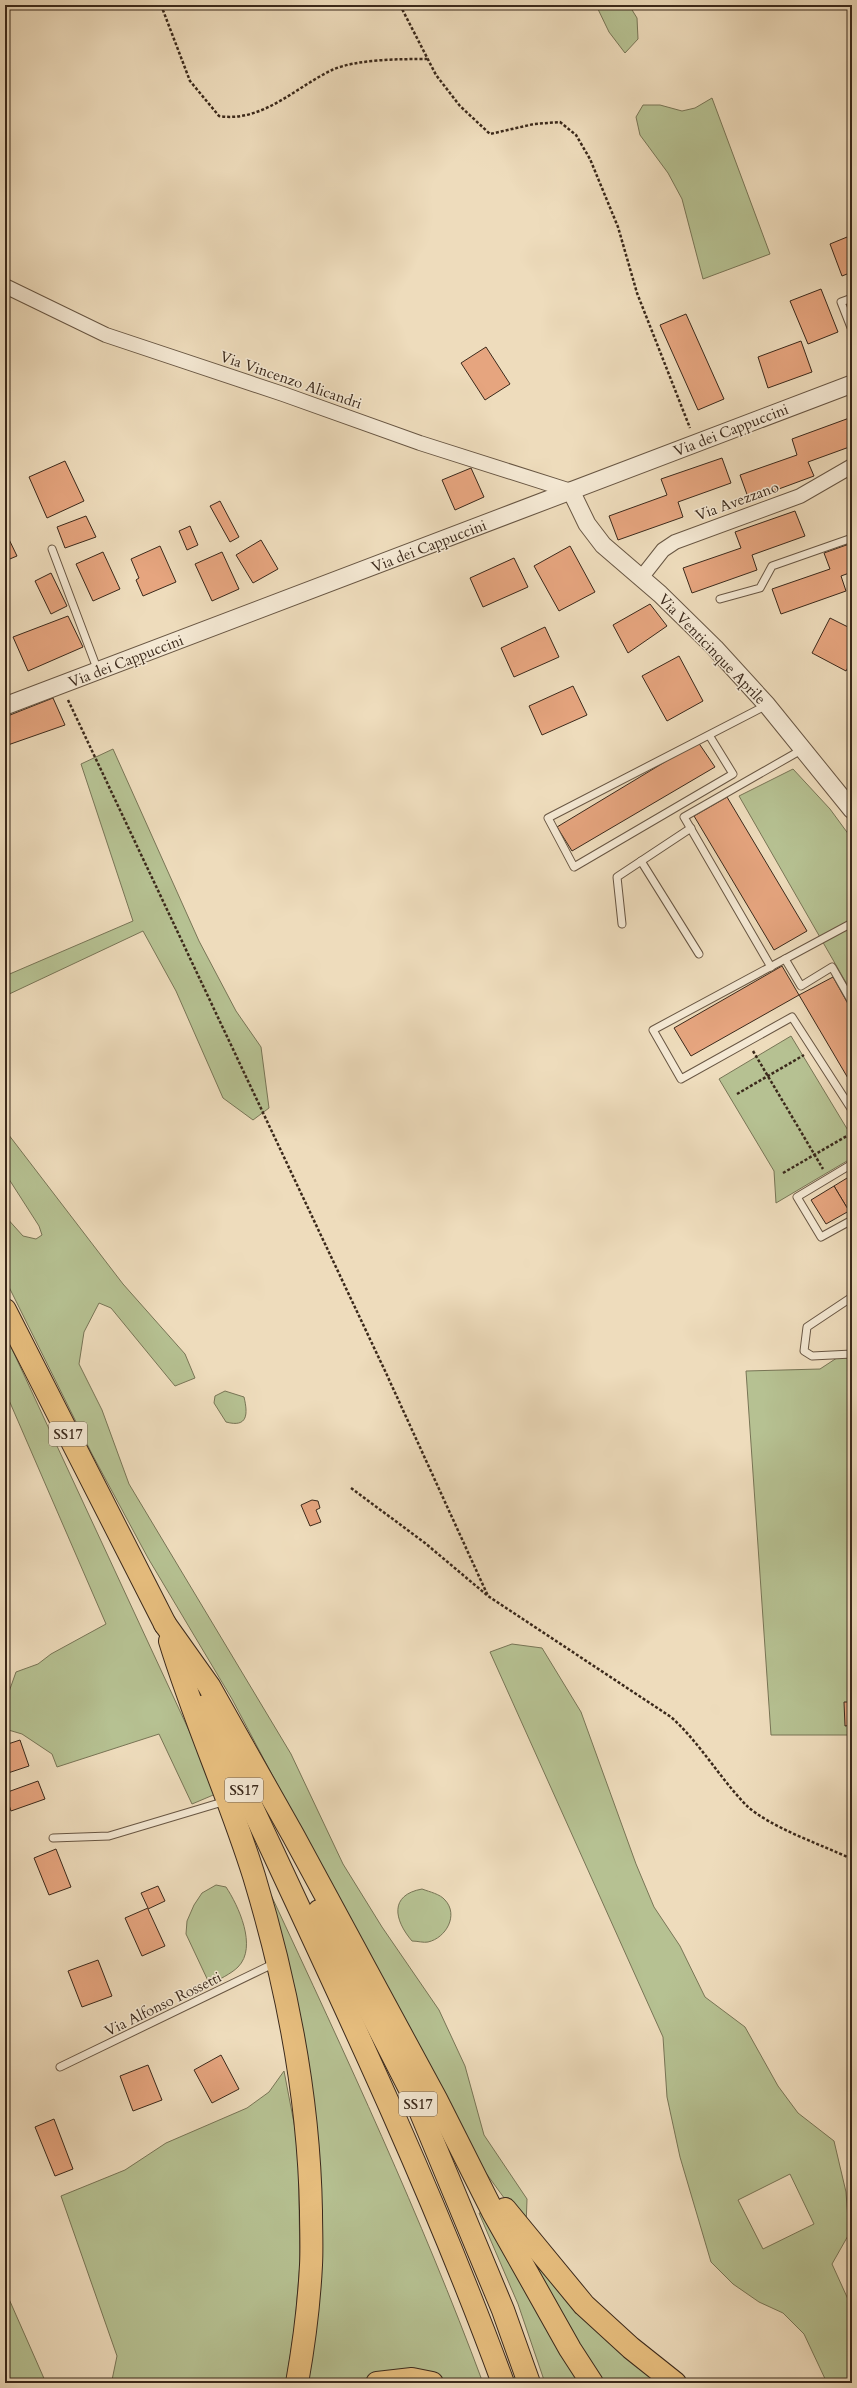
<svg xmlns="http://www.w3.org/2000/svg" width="857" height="2388" viewBox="0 0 857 2388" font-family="Cardo,serif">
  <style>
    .green { fill: #b6c192; stroke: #787556; fill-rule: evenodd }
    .building { fill: #e6a57f; stroke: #3b291b }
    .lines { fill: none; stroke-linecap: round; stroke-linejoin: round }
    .service-casing { stroke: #685643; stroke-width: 9 }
    .minor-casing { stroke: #685643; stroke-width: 16 }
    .tertiary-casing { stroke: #685643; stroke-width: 19 }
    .primary-casing { stroke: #3b291b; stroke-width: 24 }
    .trunk-casing { stroke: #3b291b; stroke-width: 24 }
    .path { stroke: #3b291b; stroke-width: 2.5; stroke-dasharray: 3 2; stroke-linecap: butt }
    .service { stroke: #f4e8d3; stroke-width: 7 }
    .minor { stroke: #f4e8d3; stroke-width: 14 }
    .tertiary { stroke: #f4e8d3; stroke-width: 17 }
    .primary { stroke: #e7be7e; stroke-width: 22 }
    .trunk { stroke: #e7be7e; stroke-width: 22 }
    .labels { text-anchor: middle; stroke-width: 3; stroke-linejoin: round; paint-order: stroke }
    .shield { fill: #f4e8d3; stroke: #726252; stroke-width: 1 }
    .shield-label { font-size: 14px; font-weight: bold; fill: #3b291b }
    .street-label { font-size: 15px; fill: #3b291b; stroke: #f4e8d3 }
  </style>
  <rect width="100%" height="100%" fill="#eedcbc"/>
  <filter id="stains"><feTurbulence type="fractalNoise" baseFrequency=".005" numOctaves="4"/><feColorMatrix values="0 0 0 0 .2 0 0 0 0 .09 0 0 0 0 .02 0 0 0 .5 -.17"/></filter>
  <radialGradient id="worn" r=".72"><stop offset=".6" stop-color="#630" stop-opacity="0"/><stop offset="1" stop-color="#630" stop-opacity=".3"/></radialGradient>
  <!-- green -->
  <g class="green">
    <path d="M596,5H629L637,18L638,39L625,53L609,32Z"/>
    <path d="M712,98L770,254L703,279L682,199L668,173L640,135L636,117L643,105H660L682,111L695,108Z"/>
    <path d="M113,749L199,941L236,1011L261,1047L269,1108L253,1120L223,1098L176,991L143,931L5,996V976L133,921L81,764Z"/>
    <path d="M793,769L830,809L852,839V993L739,796Z"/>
    <path d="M791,1036L852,1137V1158L776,1203L774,1171L719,1079Z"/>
    <path d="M5,1130L123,1284L185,1354L195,1378L175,1386L111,1308L99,1303L84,1332L79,1364L102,1410L129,1484L291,1754L343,1864L382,1927L439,2010L465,2066L484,2135L527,2199L526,2228L475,2158L232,1699L148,1558L92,1454L5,1279V1216L23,1236L36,1239L42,1235L39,1226L5,1173Z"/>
    <path d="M5,1334L218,1793L192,1804L159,1734L57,1767L52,1754L22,1734L5,1729V1703L16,1672L38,1664L51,1654L106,1624L5,1391Z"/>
    <path d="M852,1348V1735H771L746,1371L820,1369Z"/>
    <path d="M225,1391L244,1397C248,1414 248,1428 226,1422L214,1403L215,1396Z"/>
    <path d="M512,1644L542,1648L581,1712L636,1864L654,1907L680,1946L705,1997L745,2027L778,2086L798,2113L834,2141L846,2192L849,2234L832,2264L852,2308V2383H827L804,2334L783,2313L759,2302L733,2284L711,2262L680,2157L667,2097L663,2037L490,1652ZM790,2174L814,2224L763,2249L738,2200Z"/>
    <path d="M216,1885L226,1887C238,1905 258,1947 238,1967C231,1974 219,1979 210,1985L186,1934L187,1921L194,1905L202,1893Z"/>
    <path d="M422,1889C430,1892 440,1894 445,1900C459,1915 446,1938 428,1942C424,1943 417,1941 412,1941C394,1920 389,1895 422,1889Z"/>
    <path d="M271,1895C346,2056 421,2216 483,2383H448L435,2377H376L360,2383H302L317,2264Z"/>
    <path d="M284,2071L298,2144L300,2263L295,2324L286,2383H108L112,2380L117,2356L61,2196L125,2170L166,2143L247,2108L269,2092Z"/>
    <path d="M479,2213H485L583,2383H545L518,2304Z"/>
    <path d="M526,2257L661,2383H599Z"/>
    <path d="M5,2290L46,2383H5Z"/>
  </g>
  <!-- building -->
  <g class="building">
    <path d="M852,235V272L842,276L830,244Z"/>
    <path d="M821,289L838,332L808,344L790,301Z"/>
    <path d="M686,314L724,399L698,410L660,325Z"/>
    <path d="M801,341L812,372L768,388L758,357Z"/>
    <path d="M486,347L510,384L485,400L461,363Z"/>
    <path d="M852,417V446L808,462L814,476L749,500L740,475L797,455L792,439Z"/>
    <path d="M722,458L731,483L678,502L683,517L618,540L609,516L667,495L661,479Z"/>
    <path d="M65,461L84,501L47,518L29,477Z"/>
    <path d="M471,468L484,497L455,510L442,480Z"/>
    <path d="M220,501L239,537L230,542L210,506Z"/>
    <path d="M795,511L805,536L752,555L757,570L692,593L683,568L741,548L735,532Z"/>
    <path d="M86,516L96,537L65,548L57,527Z"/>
    <path d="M190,526L198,545L187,550L179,531Z"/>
    <path d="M5,531L17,556L5,561Z"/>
    <path d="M261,540L278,569L253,583L236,555Z"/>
    <path d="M852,543V572L841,576L846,591L781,614L772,589L830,569L824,553Z"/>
    <path d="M160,546L176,582L143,596L136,580L139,578L131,559Z"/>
    <path d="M570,546L595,592L559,611L534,566Z"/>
    <path d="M103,552L120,589L93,601L76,564Z"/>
    <path d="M222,552L239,589L212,601L195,564Z"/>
    <path d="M514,558L528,587L483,607L470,578Z"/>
    <path d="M51,573L67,606L51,614L35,581Z"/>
    <path d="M650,604L667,626L628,653L613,625Z"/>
    <path d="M68,616L83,647L28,671L13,637Z"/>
    <path d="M830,618L852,629V660L846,671L812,653Z"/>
    <path d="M545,627L559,657L514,677L501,648Z"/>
    <path d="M679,656L703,701L667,721L642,676Z"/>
    <path d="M573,686L587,715L542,735L529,706Z"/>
    <path d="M53,698L65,725L5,746V717Z"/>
    <path d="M698,742L715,767L572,851L557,827Z"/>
    <path d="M727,797L807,931L774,950L694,816Z"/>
    <path d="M782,966L799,995L691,1056L674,1028Z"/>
    <path d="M833,977L852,1011V1085L799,995Z"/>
    <path d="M852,1175V1210L849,1211L834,1186Z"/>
    <path d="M834,1186L849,1211L826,1224L811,1200Z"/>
    <path d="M312,1500L318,1501L320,1508L316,1510L321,1522L310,1526L301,1505Z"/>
    <path d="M844,1702H852V1725L845,1726Z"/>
    <path d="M20,1740L29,1766L5,1774V1745Z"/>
    <path d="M38,1781L45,1799L11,1811L5,1793Z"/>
    <path d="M56,1849L71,1887L49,1895L34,1858Z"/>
    <path d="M158,1886L165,1901L148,1909L165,1946L142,1956L125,1918L148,1908L141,1893Z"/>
    <path d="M98,1960L112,1996L82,2007L68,1971Z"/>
    <path d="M221,2055L239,2089L212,2103L194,2070Z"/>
    <path d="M148,2065L162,2100L133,2111L120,2076Z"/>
    <path d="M54,2119L73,2169L55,2176L35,2127Z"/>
  </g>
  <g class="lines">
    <!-- service casing -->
    <g class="service-casing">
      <g id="service">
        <path d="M852,298L841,302L852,330"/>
        <path d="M848,468L852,478"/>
        <path d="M52,549L98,671"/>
        <path d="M720,599L760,588L772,566L852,538"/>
        <path d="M709,735L733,774L574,867L548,818L767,705"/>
        <path d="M641,861L699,954"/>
        <path d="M852,923L653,1030L681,1079L792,1017L852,1110"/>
        <path d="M622,924L617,877L691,828"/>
        <path d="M785,959L801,986L832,967L852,1002"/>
        <path d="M771,967L684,817L803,749"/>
        <path d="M852,1164L797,1197L821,1237L852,1220"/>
        <path d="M852,1297L807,1327L804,1351L812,1356L852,1354"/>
        <path d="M53,1838L109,1836L226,1801"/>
        <path d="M60,2067L275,1963"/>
      </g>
    </g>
    <!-- minor casing -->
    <g class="minor-casing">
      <g id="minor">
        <path d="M5,286L106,335L283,394L420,443L571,491"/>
        <path d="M641,578L663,550L675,542L800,496L852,466"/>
      </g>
    </g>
    <!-- tertiary casing -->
    <g class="tertiary-casing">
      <g id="tertiary">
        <path d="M571,491L587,524L603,545L660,594L715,648L767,705L852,810"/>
        <path d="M5,706L852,384"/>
      </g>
    </g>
    <!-- primary casing -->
    <g class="primary-casing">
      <path id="primary" d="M5,1310L165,1624"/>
    </g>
    <!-- trunk casing -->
    <g class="trunk-casing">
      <g id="trunk">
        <path d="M165,1624L209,1686L293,1835L436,2099L493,2212L570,2349L592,2383"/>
        <path d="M170,1641C194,1720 229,1796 254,1876C287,1985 309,2097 311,2211C311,2229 312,2247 311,2265C309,2305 304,2344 297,2383"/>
        <path d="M205,1706C308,1930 418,2151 503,2383"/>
        <path d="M319,1911L416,2101L503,2310L529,2383"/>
        <path d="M505,2209L584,2305L631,2348L675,2383"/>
        <path d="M377,2383L412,2379L432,2383"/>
      </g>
    </g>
    <!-- path -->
    <g class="path">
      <path d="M161,5L190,81L219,116C262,123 296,87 332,70C356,59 401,59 428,59"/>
      <path d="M400,5L436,75L460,106L490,134L534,124L560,122L576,135L590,159L618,227L637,293L690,428"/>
      <path d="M68,700L386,1373L488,1596"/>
      <path d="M753,1051L823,1169"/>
      <path d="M737,1094L804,1055"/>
      <path d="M783,1173L852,1133"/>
      <path d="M351,1488L425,1543L488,1596L671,1717C700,1743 719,1777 746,1805C769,1827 822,1845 852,1859"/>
    </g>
    <!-- service -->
    <use href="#service" class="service"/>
    <!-- minor -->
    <use href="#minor" class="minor"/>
    <!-- tertiary -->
    <use href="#tertiary" class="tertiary"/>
    <!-- primary -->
    <use href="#primary" class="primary"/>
    <!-- trunk -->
    <use href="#trunk" class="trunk"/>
  </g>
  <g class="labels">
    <!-- shield labels -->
    <g class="shield">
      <rect x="49" y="1422" width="38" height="24" rx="3"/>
      <rect x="225" y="1778" width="38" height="24" rx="3"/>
      <rect x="399" y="2092" width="38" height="24" rx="3"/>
    </g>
    <g class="shield-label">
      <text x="68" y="1439">SS17</text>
      <text x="244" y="1795">SS17</text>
      <text x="418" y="2109">SS17</text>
    </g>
    <!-- street labels -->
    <g class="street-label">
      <text transform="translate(291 380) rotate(19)" y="5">Via Vincenzo Alicandri</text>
      <text transform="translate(731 430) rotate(-21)" y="5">Via dei Cappuccini</text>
      <text transform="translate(737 501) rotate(-20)" y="5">Via Avezzano</text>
      <text transform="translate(429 546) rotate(-21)" y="5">Via dei Cappuccini</text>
      <text transform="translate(712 649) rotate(46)" y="5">Via Venticinque Aprile</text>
      <text transform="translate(126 661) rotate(-21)" y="5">Via dei Cappuccini</text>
      <text transform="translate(163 2004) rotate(-26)" y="5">Via Alfonso Rossetti</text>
    </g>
  </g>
  <!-- margin -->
  <rect width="857" height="2388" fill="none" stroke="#eedcbc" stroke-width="20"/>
  <rect x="6" y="6" width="845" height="2376" fill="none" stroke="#3b291b" stroke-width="2"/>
  <rect x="10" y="10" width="837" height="2368" fill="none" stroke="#3b291b"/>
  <rect width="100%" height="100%" filter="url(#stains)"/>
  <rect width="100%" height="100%" fill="url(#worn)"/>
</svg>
